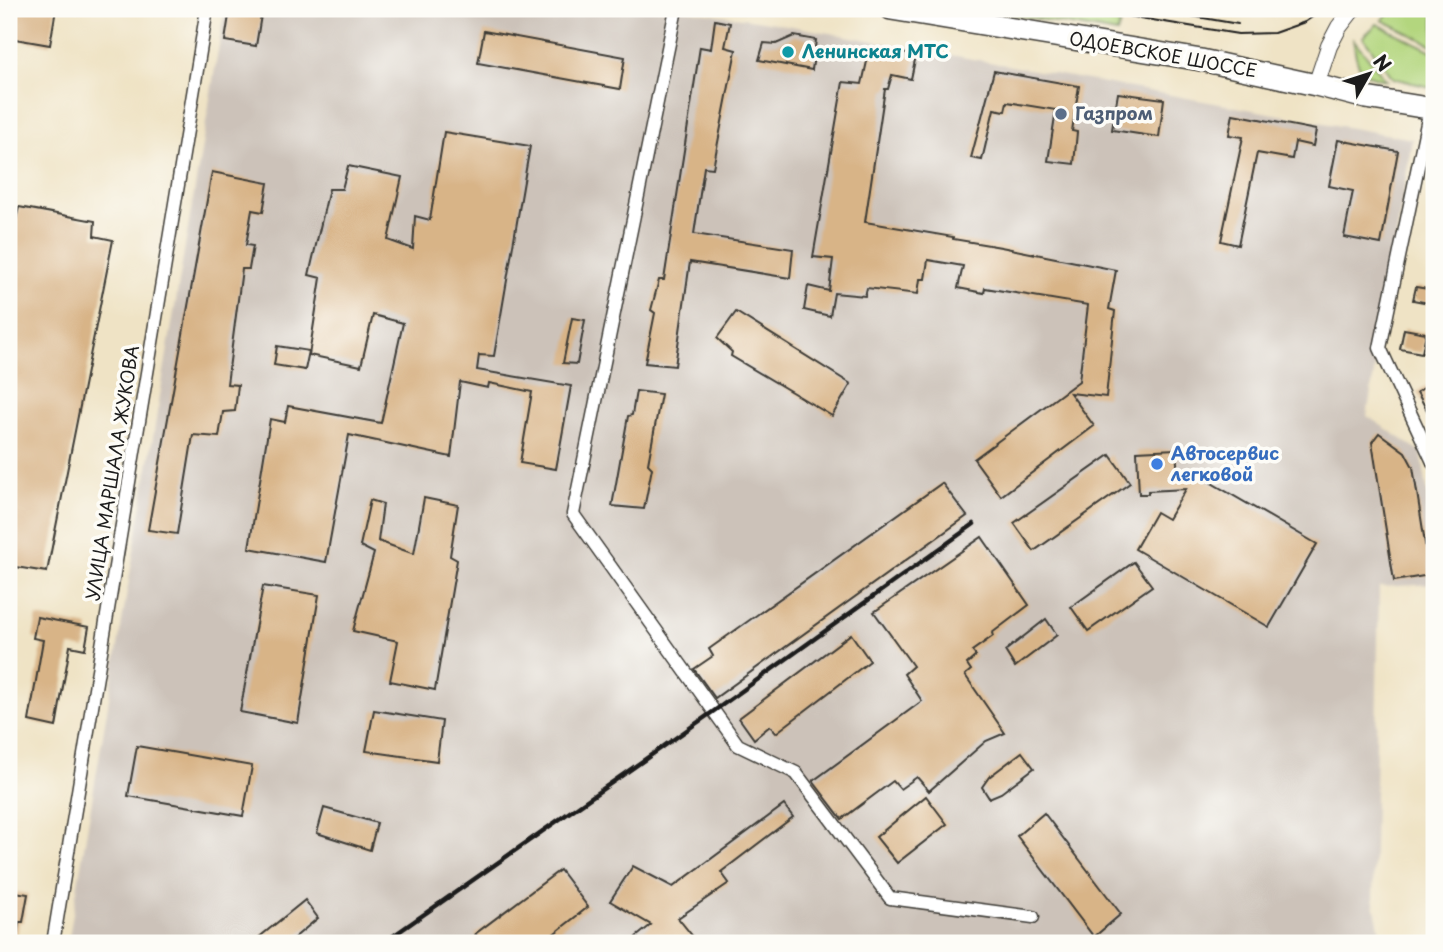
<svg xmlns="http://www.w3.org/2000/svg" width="1443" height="952" viewBox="0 0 1443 952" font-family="'Playpen Sans',sans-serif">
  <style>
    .industrial { fill: #ccc2b9 }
    .green { fill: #b3d67e; stroke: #68794d; stroke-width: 2 }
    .building { fill: #d8b487 }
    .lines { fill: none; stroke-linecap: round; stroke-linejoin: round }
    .minor-casing { stroke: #3c3a35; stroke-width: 15 }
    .tertiary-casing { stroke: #3c3a35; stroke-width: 18 }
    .primary-casing { stroke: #3c3a35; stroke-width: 24 }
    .minor { stroke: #fff; stroke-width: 12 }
    .tertiary { stroke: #fff; stroke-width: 16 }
    .primary { stroke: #fff; stroke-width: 21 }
    .tram { stroke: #1c1c1c; stroke-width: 2 }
    .rail { stroke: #1c1c1c; stroke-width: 4.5 }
    .culture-dot { fill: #0f9aa8; stroke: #fdfcf7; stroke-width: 2.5 }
    .service-dot { fill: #5c6f8a; stroke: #fdfcf7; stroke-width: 2.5 }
    .shop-dot { fill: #3f7fe0; stroke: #fdfcf7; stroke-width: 2.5 }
    .labels { text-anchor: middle; stroke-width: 7; stroke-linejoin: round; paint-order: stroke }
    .culture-label { font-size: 18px; font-weight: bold; fill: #0d838f; stroke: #fdfcf7; text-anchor: start }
    .street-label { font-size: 18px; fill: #1c1c1c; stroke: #fdfcf7 }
    .service-label { font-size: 18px; font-weight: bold; fill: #4e5e75; stroke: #fdfcf7; text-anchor: start }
    .shop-label { font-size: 18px; font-weight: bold; fill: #366cbe; stroke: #fdfcf7; text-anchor: start }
  </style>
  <rect width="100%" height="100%" fill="#fdfcf7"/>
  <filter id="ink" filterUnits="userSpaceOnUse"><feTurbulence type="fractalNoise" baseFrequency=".0143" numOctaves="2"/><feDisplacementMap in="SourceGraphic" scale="14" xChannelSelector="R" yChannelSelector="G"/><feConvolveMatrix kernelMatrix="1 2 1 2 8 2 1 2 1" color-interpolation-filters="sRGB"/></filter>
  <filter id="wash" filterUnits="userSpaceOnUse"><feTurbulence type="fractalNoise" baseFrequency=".00686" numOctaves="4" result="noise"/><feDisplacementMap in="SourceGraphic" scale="28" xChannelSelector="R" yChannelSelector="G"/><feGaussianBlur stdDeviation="1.57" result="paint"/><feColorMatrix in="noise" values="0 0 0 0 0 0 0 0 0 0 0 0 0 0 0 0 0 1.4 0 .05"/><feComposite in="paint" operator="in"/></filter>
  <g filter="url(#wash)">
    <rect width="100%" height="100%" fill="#efe3c5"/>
    <!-- industrial -->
    <path class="industrial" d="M225,9H680L769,22L1412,139L1367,416L1421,452L1434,533V584L1379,587L1373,898L1382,943H68Z"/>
    <!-- green -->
    <g class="green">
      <path d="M981,9H1038L1120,23L1117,33Z"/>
      <path d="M1392,9H1434V46L1382,20Z"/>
      <path d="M1377,24L1434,52V88L1393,78L1363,37Z"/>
      <path d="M1354,40L1386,80C1360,76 1355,65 1354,40Z"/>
    </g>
    <g id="blocks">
      <!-- building -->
      <g class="building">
        <path d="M11,9H56L50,45L9,38V22Z"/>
        <path d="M230,9H262L256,46L225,41Z"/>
        <path d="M715,20L730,23L725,47L736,50L713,168L704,167L694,234L793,249L790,278L690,262L675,366L645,363L655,313L651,310L659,280H664L700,47L711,49Z"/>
        <path d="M484,31L625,57L620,89L478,63Z"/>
        <path d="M794,36L816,40L812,70L759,60L764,43L776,44Z"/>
        <path d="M870,48L916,55L911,79L892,75L888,89H885L865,222L953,237V239L1001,247L1116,270L1109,309L1115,311L1106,397L1070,393L1094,426L1001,496L974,459L1079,381L1088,305L985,288L984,293L958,288L963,266L928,260L925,279H920L918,294L867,288L865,296L834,293L830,316L804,310L808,286L829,291L833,259L813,257L843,82L862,84Z"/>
        <path d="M994,71L1079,86L1072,131L1077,132L1074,164L1048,161L1056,110L1007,102L1005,111L994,109L982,160L971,158Z"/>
        <path d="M1118,93L1164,99L1159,137L1112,130Z"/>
        <path d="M1233,114L1316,130L1313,146L1295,142L1292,159L1257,153L1238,245L1221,241L1243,137L1229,135Z"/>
        <path d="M444,132L530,146L494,356L479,355L477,370L571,386L556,469L520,463L532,392L489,383L488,388L460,382L451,457L349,435L326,562L249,548L270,419L285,422L288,406L381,423L403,323L373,315L361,366L309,355L321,278L309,275L329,189H342L348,166L402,177L388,240L413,249L415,216L430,220Z"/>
        <path d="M1338,140L1398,151L1381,244L1344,237L1353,191L1329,186Z"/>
        <path d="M212,172L268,183L263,212L252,210L246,245L253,246L249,269H242L227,384L238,385L235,411L223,412L219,437L193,435L177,534L148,530Z"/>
        <path d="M19,207L95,221L94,236L113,240L47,572L9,566V223L15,224Z"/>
        <path d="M1416,287L1434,290V304L1413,300Z"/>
        <path d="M736,312L851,384L832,416L731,356L732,352L717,338Z"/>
        <path d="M572,318L585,320L577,364L563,363Z"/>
        <path d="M1404,329L1426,333L1422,353L1400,349Z"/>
        <path d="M277,346L309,351L305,370L274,365Z"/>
        <path d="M1434,382V423L1417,392Z"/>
        <path d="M636,391L661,394L648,464L652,468L644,509L612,506L628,416L632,415Z"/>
        <path d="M1379,433L1405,452L1413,467L1430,575L1394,581L1372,442Z"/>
        <path d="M1176,449L1178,477L1196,474L1317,544L1269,627L1135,549L1156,512L1168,519L1186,489L1148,491V494H1139L1137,451Z"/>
        <path d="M1110,455L1130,483L1034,551L1014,523Z"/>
        <path d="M942,483L967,516L715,698L694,669L713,656L709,649Z"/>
        <path d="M424,498L458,505L450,556L457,560L435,690L390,681L398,641L353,631L374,553L360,546L370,500L383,504L378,541L414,554Z"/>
        <path d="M982,537L1029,605L992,633L993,636L972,651L976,656L967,664L971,670L965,675L1005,733L986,741L929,791L917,777L900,789L893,781L842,819L813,781L922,701L904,674L913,666L874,612Z"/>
        <path d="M1134,562L1152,586L1088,631L1071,607Z"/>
        <path d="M263,586L319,595L298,723L240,712Z"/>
        <path d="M37,617L89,627L85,649L70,646L56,727L29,721L43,640L33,638Z"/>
        <path d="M1046,619L1057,635L1015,667L1005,651Z"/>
        <path d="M851,634L870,661L776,733L770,726L754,739L739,718Z"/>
        <path d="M374,710L442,721L437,761L366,751Z"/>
        <path d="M137,746L252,766L243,816L128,796Z"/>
        <path d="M1022,752L1034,768L1001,793L989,798L982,787L989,777Z"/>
        <path d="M926,796L947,824L897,863L876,837Z"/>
        <path d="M784,805L793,817L721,872L729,883L678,918L698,943H642L636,937L651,925L610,901L633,866L673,887Z"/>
        <path d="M324,808L377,823L370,850L317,833Z"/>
        <path d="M1044,813L1121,914L1094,937L1017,836Z"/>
        <path d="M560,870L588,907L542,943H483L475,934Z"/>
        <path d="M9,891L28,894L23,922H19L16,943H9Z"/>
        <path d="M305,900L318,918L288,943H252Z"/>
      </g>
    </g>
  </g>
  <g filter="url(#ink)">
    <use href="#blocks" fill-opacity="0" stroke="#3c3a35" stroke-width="2"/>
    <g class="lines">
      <!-- minor casing -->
      <g class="minor-casing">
        <g id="minor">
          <path d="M676,9L573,514L738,745L796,773L890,898L1033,917"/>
          <path d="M1430,109L1380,348L1434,464"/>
          <path d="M53,943L207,9"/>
        </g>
      </g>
      <!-- tertiary casing -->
      <g class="tertiary-casing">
        <path id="tertiary" d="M1316,85L1329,46L1339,27L1353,9"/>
      </g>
      <!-- primary casing -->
      <g class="primary-casing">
        <path id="primary" d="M891,9L1201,60L1316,85L1366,98L1434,109"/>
      </g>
      <!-- minor -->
      <use href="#minor" class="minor"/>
      <!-- tertiary -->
      <use href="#tertiary" class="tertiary"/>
      <!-- primary -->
      <use href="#primary" class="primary"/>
      <!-- tram -->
      <g class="tram">
        <path d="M1085,9L1238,34L1274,33L1305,22L1324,9"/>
        <path d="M1151,9L1238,24"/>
      </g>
      <!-- rail -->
      <path class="rail" d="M383,943L714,711L974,524"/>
    </g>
  </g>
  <!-- markers -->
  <circle class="culture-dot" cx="788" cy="52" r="7"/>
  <circle class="service-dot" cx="1061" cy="114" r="7"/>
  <circle class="shop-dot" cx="1157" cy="464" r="7"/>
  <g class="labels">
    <!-- culture labels -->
    <g class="culture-label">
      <text x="802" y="58">Ленинская МТС</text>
    </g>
    <!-- street labels -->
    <g class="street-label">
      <text transform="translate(1163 55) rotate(10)" y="6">ОДОЕВСКОЕ ШОССЕ</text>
      <text transform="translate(113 473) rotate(-81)" y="6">УЛИЦА МАРШАЛА ЖУКОВА</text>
    </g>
    <!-- service labels -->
    <g class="service-label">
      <text x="1075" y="120">Газпром</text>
    </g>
    <!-- shop labels -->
    <g class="shop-label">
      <text x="1171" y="460">Автосервис<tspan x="1171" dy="21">легковой</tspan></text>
    </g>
  </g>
  <!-- margin -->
  <rect width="1443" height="952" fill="none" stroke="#fdfcf7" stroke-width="35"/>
  <!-- north arrow -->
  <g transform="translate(1369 74) rotate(51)" stroke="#fdfcf7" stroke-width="5" paint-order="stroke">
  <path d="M0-5L12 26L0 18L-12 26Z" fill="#1c1c1c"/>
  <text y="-10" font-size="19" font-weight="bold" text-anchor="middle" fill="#1c1c1c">N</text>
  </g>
</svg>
